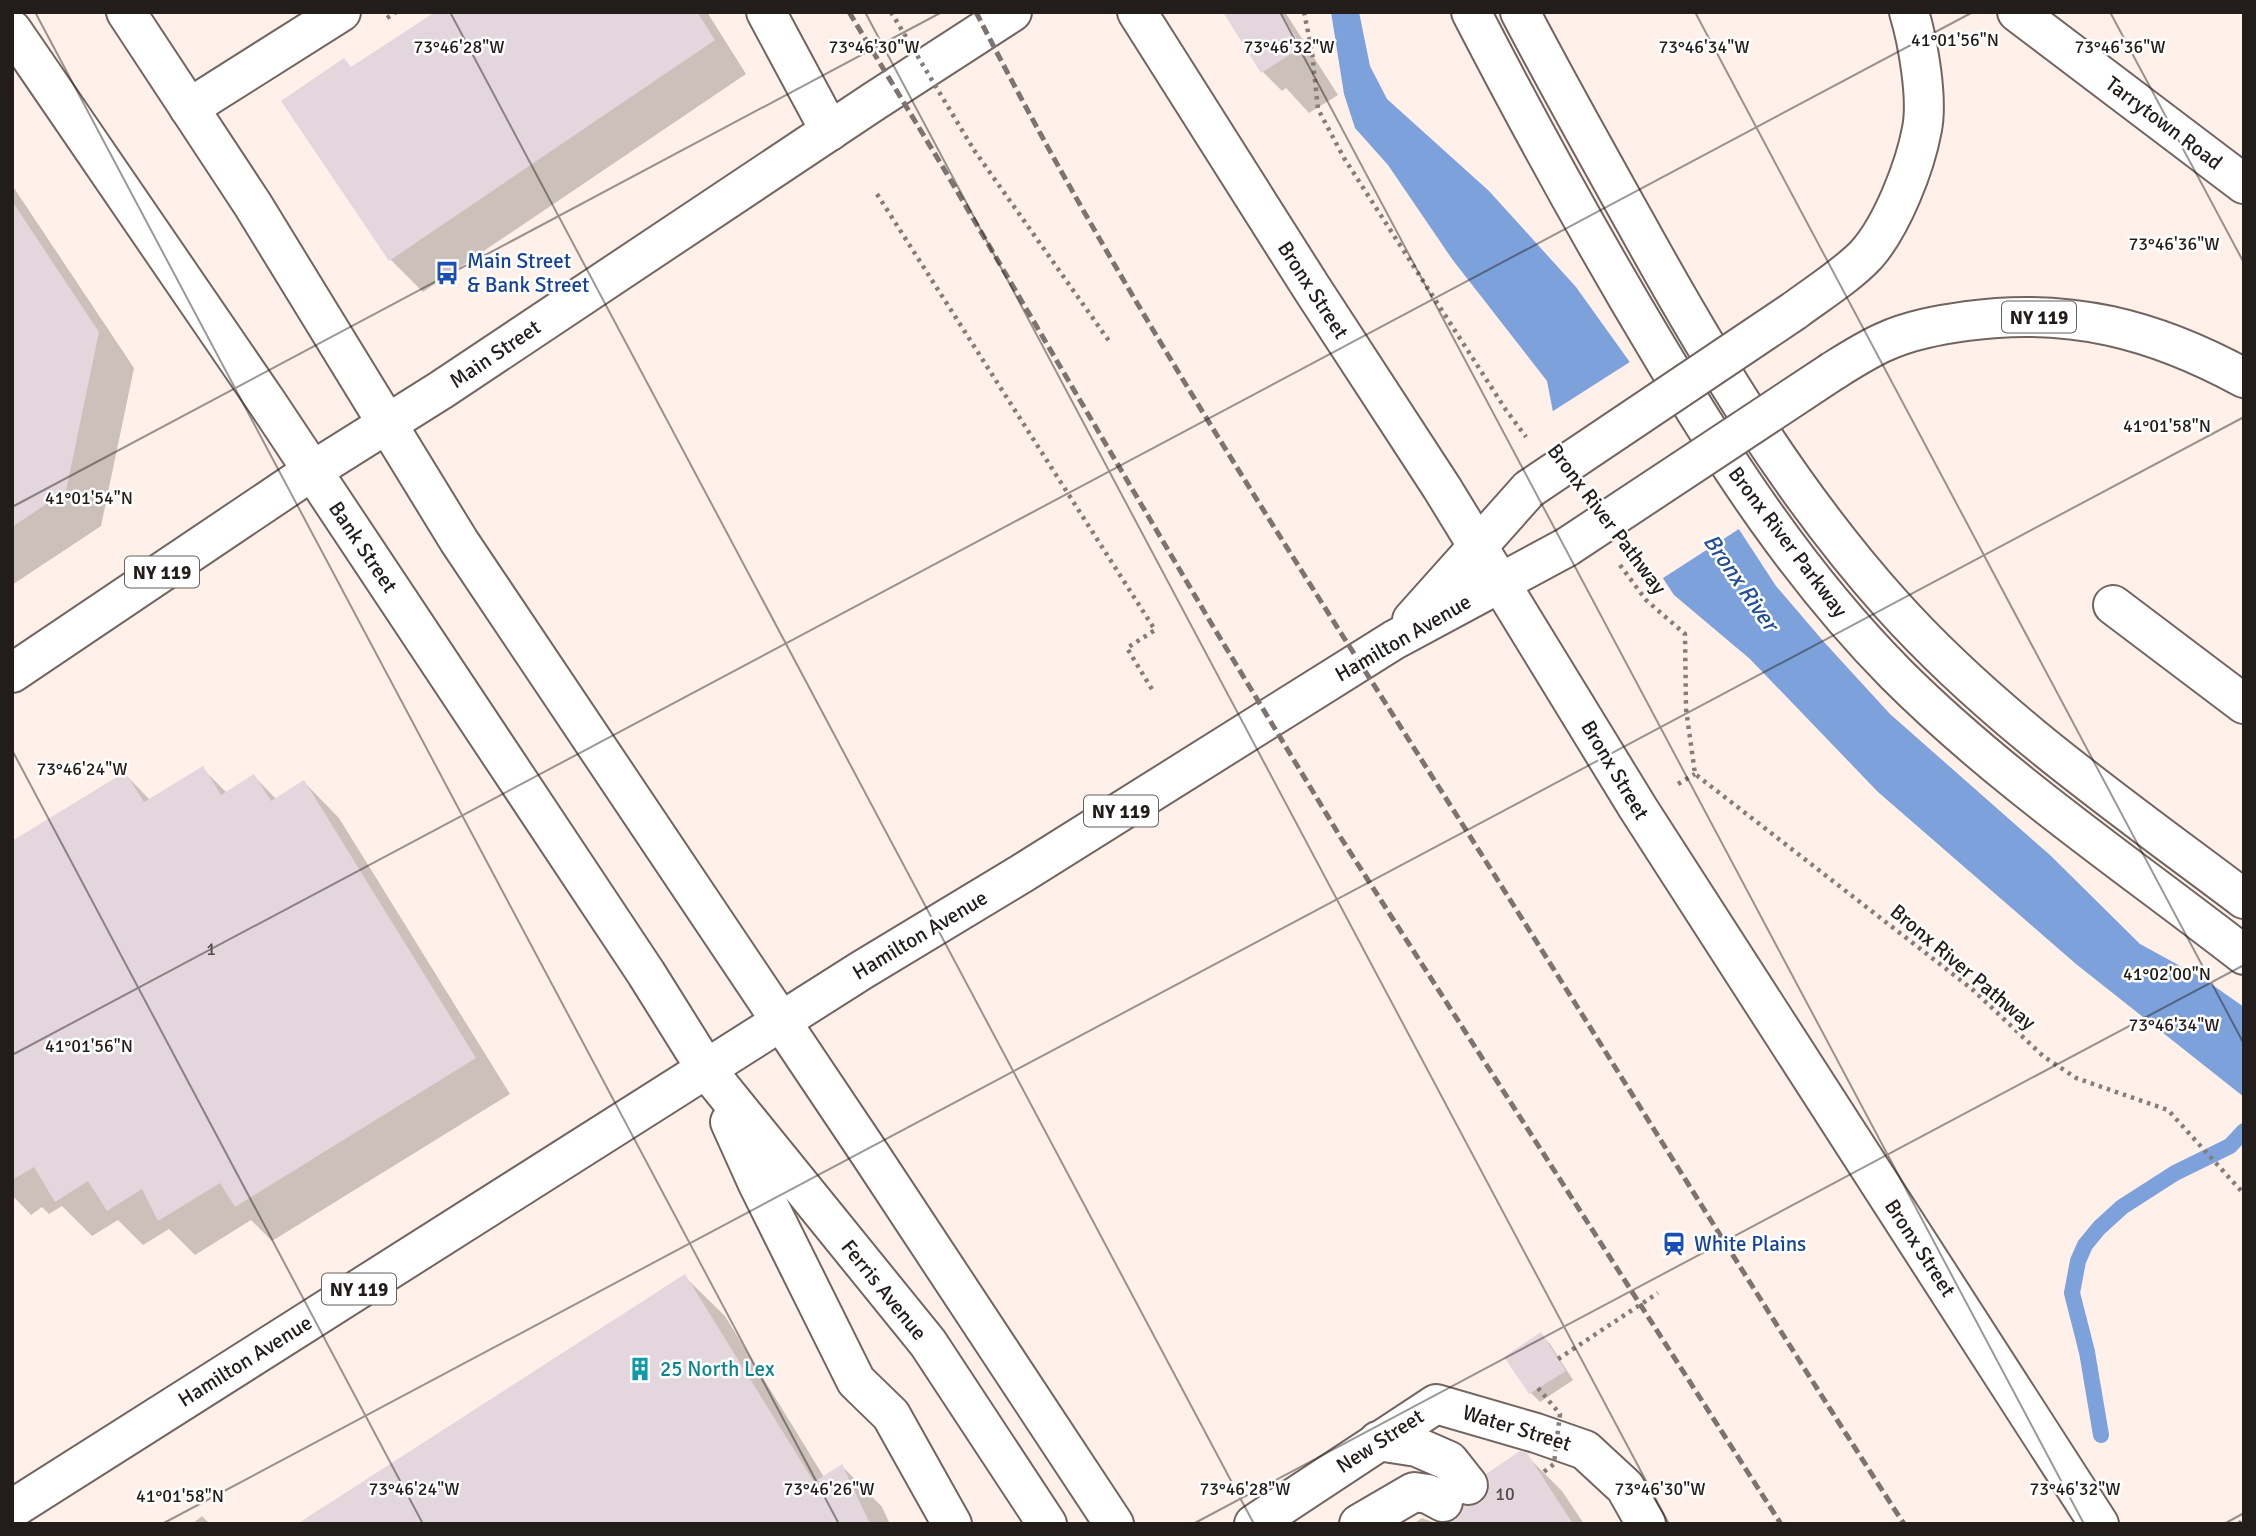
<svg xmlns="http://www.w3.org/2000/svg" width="2256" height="1536" viewBox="0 0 2256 1536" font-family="Signika,sans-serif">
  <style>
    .water { fill: #7da1da }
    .pier { fill: #fff0ea }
    .shadow { fill: #0003 }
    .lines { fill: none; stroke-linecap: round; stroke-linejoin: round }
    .stream { stroke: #7da1da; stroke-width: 16 }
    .building { fill: #e3d6dd }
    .minor-casing { stroke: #726560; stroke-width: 42 }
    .major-casing { stroke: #726560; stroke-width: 42 }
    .highway-casing { stroke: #726560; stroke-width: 42 }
    .path { stroke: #867c78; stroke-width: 4.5; stroke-dasharray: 3.5 5; stroke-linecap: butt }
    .minor { stroke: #fff; stroke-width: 38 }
    .major { stroke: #fff; stroke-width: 38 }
    .highway { stroke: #fff; stroke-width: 38 }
    .rail { stroke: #7d7471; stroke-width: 5; stroke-dasharray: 10 5; stroke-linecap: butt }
    .major-bridge-casing { stroke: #726560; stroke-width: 42; stroke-linecap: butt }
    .path-bridge { stroke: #867c78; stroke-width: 4.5; stroke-dasharray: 3.5 5; stroke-linecap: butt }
    .major-bridge { stroke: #fff; stroke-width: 38 }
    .ticks { fill: none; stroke: #221d1b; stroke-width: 2; stroke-opacity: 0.45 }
    .labels { text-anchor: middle; stroke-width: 5; stroke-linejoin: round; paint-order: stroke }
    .number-label { font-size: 18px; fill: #524b4c }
    .shield { fill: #fff; stroke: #64615f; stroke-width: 2 }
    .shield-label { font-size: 19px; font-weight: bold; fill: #221d1b }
    .street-label { font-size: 21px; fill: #221d1b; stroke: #fff }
    .transit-label { font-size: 21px; fill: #164399; stroke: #fff; text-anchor: start }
    .culture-label { font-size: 21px; fill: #0d838f; stroke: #fff; text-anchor: start }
    .water-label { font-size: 23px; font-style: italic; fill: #234e93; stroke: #fff }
    .ticks-label { font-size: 18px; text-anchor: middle; fill: #221d1b; stroke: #fff; stroke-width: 5; stroke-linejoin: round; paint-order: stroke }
  </style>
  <rect width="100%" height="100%" fill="#fff0ea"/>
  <!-- water -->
  <path class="water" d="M1331,12H1359L1370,66L1387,99L1489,191L1576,287L1629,361L1776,586L1824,642L1890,714L2050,855L2140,944L2204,979L2244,1007V1097L2076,964L1878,792L1750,659L1674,595L1553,412L1547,381L1452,259L1388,165L1355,128L1344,94Z"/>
  <!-- pier -->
  <path class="pier" d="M1633,360L1742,527L1660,580L1550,413Z"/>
  <!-- shadow -->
  <g class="shadow">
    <path d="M438,12H707L746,74L423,292L390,259L352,69Z"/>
    <path d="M1233,12H1285L1338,95L1309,113L1286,88L1282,91L1263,72Z"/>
    <path d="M12,185L134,368L101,526L12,585Z"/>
    <path d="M202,768L227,793L254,776L277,800L304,782L339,818L510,1094L272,1241L251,1220L195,1255L169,1229L143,1245L118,1220L92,1236L62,1206L49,1214L42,1207L31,1215L12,1195V843L125,774L150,800Z"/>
    <path d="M684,1276L725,1316L824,1477L842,1466L882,1507L890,1524H300Z"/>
    <path d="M1541,1335L1550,1344L1573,1380L1540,1402L1531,1393Z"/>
    <path d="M1526,1455L1562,1491L1584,1524H1449L1482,1504Z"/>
    <path d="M202,1516L210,1524H192Z"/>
    <path d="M1422,1518L1438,1524H1413Z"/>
  </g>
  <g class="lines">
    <!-- stream -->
    <path class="stream" d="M2101,1435L2087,1352L2072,1293L2078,1261L2085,1245L2099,1228L2122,1207L2175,1173L2230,1146L2244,1131"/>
  </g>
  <!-- building -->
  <g class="building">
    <path d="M435,12H697L715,40L389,261L281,101L344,58L351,67Z"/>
    <path d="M1223,12H1280L1302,47L1261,73Z"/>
    <path d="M12,201L99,332L66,491L12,527Z"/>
    <path d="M203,766L221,795L254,774L271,801L304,780L476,1058L235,1207L220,1183L158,1221L142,1189L107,1211L88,1181L55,1202L34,1167L12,1180V841L125,772L144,802Z"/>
    <path d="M685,1274L814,1482L842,1464L870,1524H297Z"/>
    <path d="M1541,1332L1566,1371L1529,1394L1504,1357Z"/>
    <path d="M1520,1451L1527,1453L1573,1524H1444L1455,1520L1462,1513L1464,1506H1472L1482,1502L1488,1492L1490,1482L1486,1474Z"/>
  </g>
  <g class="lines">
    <!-- minor casing -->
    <g class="minor-casing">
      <g id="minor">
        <path d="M126,12L253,205L459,541L870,1154L1114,1524"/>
        <path d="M766,12L830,131"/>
        <path d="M1137,12L1311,287L1442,488L1638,808L2099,1524"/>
        <path d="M189,108L341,12"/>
        <path d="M2113,605L2244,704"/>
        <path d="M706,1069L928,1343L1047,1524"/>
        <path d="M730,1122L757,1182L856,1381L891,1415L952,1524"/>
        <path d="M1378,1441L1417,1447L1449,1461L1468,1485"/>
        <path d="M1254,1524L1436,1404L1536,1433L1585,1450L1625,1487L1646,1524"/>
        <path d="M1359,1524L1414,1492L1428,1494L1443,1502"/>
      </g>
    </g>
    <!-- major casing -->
    <g class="major-casing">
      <g id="major">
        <path d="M2017,12L2244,184"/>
        <path d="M12,30L268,404L646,973L706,1069"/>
        <path d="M1794,311C1818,293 1846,276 1866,255C1892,226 1915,167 1922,129C1928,98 1918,42 1909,12"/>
        <path d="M1833,371C1849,361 1866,350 1884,342C1910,330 1939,325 1967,321C2069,307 2154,329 2244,378"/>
        <path d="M1412,620L1529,489"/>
        <path d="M12,673L312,471L441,390L873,102L1012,12"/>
        <path d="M12,1509L862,970L1021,874L1394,640L1567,547"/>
      </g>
    </g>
    <!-- highway casing -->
    <g class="highway-casing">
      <g id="highway">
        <path d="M1471,12C1530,126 1592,239 1658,349C1727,465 1801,578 1896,674C2001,779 2127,864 2244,955"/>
        <path d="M1520,12C1557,83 1596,152 1635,222C1709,356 1788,489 1891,604C1993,718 2122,807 2244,899"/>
      </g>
    </g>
    <!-- path -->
    <g class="path">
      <path d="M1304,12L1312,52L1318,109L1344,158L1506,410L1526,437"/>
      <path d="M387,18L396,12"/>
      <path d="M974,150L1109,341"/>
      <path d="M877,194L1155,630L1127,648L1153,691"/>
      <path d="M1620,565L1646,600L1685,634L1686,709L1695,774L1972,989L2043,1056L2076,1078L2168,1110L2244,1194"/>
      <path d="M1678,784L1695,774"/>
      <path d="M2239,1524L2244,1519"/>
    </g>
    <!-- minor -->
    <use href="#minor" class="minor"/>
    <!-- major -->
    <use href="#major" class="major"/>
    <!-- highway -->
    <use href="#highway" class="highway"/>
    <!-- rail -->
    <g class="rail">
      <path d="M849,12L944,169L1211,623L1341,838L1781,1524"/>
      <path d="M976,12C1111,277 1274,527 1433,778C1591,1026 1744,1277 1904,1524"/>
    </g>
    <!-- major-bridge casing -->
    <g class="major-bridge-casing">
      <g id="major-bridge">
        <path d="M1529,489L1794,311"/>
        <path d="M1567,547L1833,371"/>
      </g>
    </g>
    <!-- path-bridge -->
    <g class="path-bridge">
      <path d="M891,12L974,150"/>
      <path d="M1558,1359L1658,1293"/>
      <path d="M1538,1388L1560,1414L1554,1464L1541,1474"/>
    </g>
    <!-- major-bridge -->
    <use href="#major-bridge" class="major-bridge"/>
  </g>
  <!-- ticks -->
  <path class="ticks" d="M35,12L839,1524M450,12L1254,1524M865,12L1669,1524M1280,12L2084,1524M1695,12L2244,1044M2110,12L2244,263M12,507L942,12M12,750L423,1524M12,1055L1973,12M162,1524L2244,417M1193,1524L2244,965M2224,1524L2244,1513"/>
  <!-- icons -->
  <defs>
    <g id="bus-bare" transform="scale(1.89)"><path d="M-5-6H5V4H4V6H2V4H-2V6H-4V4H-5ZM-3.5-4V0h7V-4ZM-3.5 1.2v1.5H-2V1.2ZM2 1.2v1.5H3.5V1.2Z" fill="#1a4fb4" stroke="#fff" stroke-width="2.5" paint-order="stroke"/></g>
    <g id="station-bare" transform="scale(1.89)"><path d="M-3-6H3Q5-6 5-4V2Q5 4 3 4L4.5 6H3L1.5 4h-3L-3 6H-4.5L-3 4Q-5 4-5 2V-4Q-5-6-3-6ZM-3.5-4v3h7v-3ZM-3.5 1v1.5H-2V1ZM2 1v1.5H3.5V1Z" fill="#1a4fb4" stroke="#fff" stroke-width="2.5" paint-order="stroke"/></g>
    <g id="building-bare" transform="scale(1.89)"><path d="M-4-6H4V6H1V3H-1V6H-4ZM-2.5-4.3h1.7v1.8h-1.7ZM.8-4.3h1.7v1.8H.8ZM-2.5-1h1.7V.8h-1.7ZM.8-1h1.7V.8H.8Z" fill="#0f9aa8" stroke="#fff" stroke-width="2.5" paint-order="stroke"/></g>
  </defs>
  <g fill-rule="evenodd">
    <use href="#bus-bare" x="447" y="273"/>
    <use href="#station-bare" x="1674" y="1244"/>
    <use href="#building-bare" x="640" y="1369"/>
  </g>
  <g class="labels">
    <!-- number labels -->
    <g class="number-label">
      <text x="211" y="955">1</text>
      <text x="1505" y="1500">10</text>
    </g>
    <!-- shield labels -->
    <g class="shield">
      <rect x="2002" y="301.5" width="74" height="31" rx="5"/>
      <rect x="125" y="556.5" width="74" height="31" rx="5"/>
      <rect x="1084" y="795.5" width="74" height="31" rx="5"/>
      <rect x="322" y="1273.5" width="74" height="31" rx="5"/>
    </g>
    <g class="shield-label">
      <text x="2039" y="324">NY 119</text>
      <text x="162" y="579">NY 119</text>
      <text x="1121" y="818">NY 119</text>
      <text x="359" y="1296">NY 119</text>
    </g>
    <!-- street labels -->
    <g class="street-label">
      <text transform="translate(2164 123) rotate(37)" y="7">Tarrytown Road</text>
      <text transform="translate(1313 290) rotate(57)" y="7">Bronx Street</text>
      <text transform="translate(495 354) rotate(-34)" y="7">Main Street</text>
      <text transform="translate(1607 519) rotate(53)" y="7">Bronx River Pathway</text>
      <text transform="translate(1788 542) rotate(53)" y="7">Bronx River Parkway</text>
      <text transform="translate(363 547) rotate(56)" y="7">Bank Street</text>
      <text transform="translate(1403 638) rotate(-30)" y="7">Hamilton Avenue</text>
      <text transform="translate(1615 770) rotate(59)" y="7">Bronx Street</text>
      <text transform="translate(920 935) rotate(-31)" y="7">Hamilton Avenue</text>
      <text transform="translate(1963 967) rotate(40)" y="7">Bronx River Pathway</text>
      <text transform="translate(1920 1248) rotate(57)" y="7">Bronx Street</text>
      <text transform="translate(884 1290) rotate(51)" y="7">Ferris Avenue</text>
      <text transform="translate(245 1361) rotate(-32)" y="7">Hamilton Avenue</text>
      <text transform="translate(1517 1428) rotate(17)" y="7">Water Street</text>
      <text transform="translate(1380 1441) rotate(-33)" y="7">New Street</text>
    </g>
    <!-- transit labels -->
    <g class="transit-label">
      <text x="467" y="268">Main Street<tspan x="467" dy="24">&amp; Bank Street</tspan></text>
      <text x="1694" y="1251">White Plains</text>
    </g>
    <!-- culture labels -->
    <g class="culture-label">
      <text x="660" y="1376">25 North Lex</text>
    </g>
    <!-- water labels -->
    <g class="water-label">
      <text transform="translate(1741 582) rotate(55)" y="8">Bronx River</text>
    </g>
  </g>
  <g class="ticks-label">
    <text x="1955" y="46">41°01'56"N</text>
    <text x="459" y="53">73°46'28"W</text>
    <text x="874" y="53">73°46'30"W</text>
    <text x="1289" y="53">73°46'32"W</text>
    <text x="1704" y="53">73°46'34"W</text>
    <text x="2120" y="53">73°46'36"W</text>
    <text x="2174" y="250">73°46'36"W</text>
    <text x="2167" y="432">41°01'58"N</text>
    <text x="89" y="504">41°01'54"N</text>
    <text x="82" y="775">73°46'24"W</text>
    <text x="2167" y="980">41°02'00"N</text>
    <text x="2174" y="1031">73°46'34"W</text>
    <text x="89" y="1052">41°01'56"N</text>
    <text x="414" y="1495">73°46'24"W</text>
    <text x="829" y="1495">73°46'26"W</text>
    <text x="1245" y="1495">73°46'28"W</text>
    <text x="1660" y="1495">73°46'30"W</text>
    <text x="2075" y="1495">73°46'32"W</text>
    <text x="180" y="1502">41°01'58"N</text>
  </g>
  <!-- border -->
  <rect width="2256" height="1536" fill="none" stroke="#221d1b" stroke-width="28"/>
</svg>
